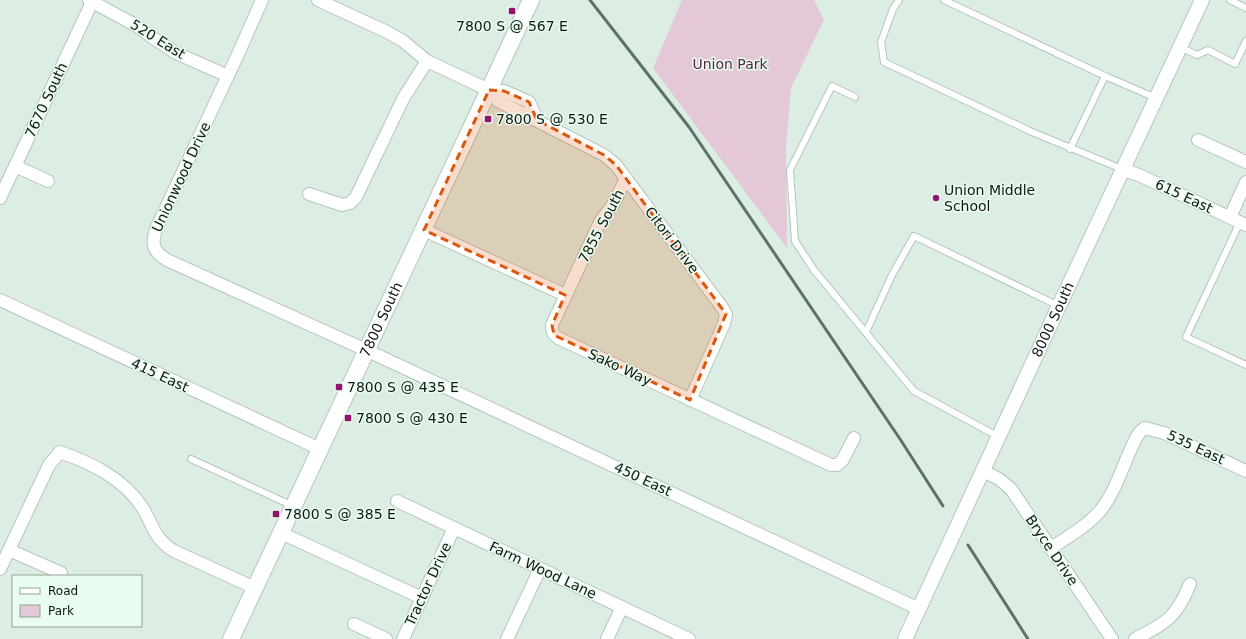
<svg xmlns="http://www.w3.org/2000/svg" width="1246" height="639" viewBox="0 0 1246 639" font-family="'DejaVu Sans',sans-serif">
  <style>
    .green { fill: #e4c8d7 }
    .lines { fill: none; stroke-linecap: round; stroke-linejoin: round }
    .stream { stroke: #5c7265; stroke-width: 3 }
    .service-casing { stroke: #b4c6bb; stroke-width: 8 }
    .minor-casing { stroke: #b4c6bb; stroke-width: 14 }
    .tertiary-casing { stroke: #b4c6bb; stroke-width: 16 }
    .secondary-casing { stroke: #b4c6bb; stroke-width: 18 }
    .service { stroke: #fff; stroke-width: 6 }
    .minor { stroke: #fff; stroke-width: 12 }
    .tertiary { stroke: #fff; stroke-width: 14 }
    .secondary { stroke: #fff; stroke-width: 16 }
    .marked { fill: #dd560c; fill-opacity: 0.2; stroke: #dd560c; stroke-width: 3; stroke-dasharray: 8 5; stroke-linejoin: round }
    .poi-dot { fill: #93146e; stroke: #e9fcf0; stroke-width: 1.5 }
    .labels { text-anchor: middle; stroke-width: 3; stroke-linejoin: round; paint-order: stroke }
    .poi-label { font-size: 14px; fill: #111814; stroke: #e9fcf0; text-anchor: start }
    .street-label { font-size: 14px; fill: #111814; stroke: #e9fcf0 }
    .park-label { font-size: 14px; fill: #522842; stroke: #e9fcf0 }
  </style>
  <rect width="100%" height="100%" fill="#dceee3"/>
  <!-- green -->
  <path class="green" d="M682,0H814L824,20L791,88L786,148L787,248L653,68Z"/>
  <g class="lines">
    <!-- stream -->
    <g class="stream">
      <path d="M590,0L689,127L900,439L943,506"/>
      <path d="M968,545L1028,639"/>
    </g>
    <!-- service casing -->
    <g class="service-casing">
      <g id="service">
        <path d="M899,0L893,9L881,42L884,62L1032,132L1122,169"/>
        <path d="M944,0L1105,76L1156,98"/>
        <path d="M1230,0L1246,8"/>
        <path d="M1180,47L1197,55L1208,50L1235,64L1246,41"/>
        <path d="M855,97L832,86L790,170L795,241L814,270L914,391L999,437"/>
        <path d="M1070,149L1105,76"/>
        <path d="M1240,222L1186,337L1246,365"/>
        <path d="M866,332L892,275L914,236L1059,306"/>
        <path d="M191,459L293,506"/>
      </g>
    </g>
    <!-- minor casing -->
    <g class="minor-casing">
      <g id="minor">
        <path d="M89,0L137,26L153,38L176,53L228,76"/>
        <path d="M262,0L239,52L156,229C151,245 153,251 167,260L366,350L919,609"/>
        <path d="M318,0L387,32L403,41L427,61L489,90L498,101L604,155L616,165L721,306L726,314L724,324L690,400"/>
        <path d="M489,90L504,91L529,102L537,120"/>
        <path d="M1198,140L1246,162"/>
        <path d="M15,166L48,181"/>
        <path d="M1122,169L1141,176L1246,225"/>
        <path d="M626,178L614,203L600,222L552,325C552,332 553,334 558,338L831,465H837L842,461L854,438"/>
        <path d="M309,194L342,205L350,203L356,197L403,99L427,61"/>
        <path d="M0,198L93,0"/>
        <path d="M1230,217L1246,182"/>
        <path d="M424,230L565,295"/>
        <path d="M0,300L320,449"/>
        <path d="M983,471L999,479L1011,489L1112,639"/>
        <path d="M397,501L689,639"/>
        <path d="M281,533L422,598"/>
        <path d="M1051,548C1068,537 1087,526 1100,511C1117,490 1124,461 1136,438L1140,432L1145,428L1164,433L1246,471"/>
        <path d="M9,550L61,573"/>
        <path d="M0,569L49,465L60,452C91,463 123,478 142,507C154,526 153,538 174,551L255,588"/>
        <path d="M354,624L386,639"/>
        <path d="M403,639L454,528"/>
        <path d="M507,639L540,569"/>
        <path d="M607,639L622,607"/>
        <path d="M1135,639C1167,622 1176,618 1190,584"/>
      </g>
    </g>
    <!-- tertiary casing -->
    <g class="tertiary-casing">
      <g id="tertiary">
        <path id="s1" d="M905,639L1059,306L1202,0"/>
      </g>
    </g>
    <!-- secondary casing -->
    <g class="secondary-casing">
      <g id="secondary">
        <path id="s2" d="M231,639L531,0"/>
      </g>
    </g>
    <!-- service -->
    <use href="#service" class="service"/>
    <!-- minor -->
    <use href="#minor" class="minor"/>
    <!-- tertiary -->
    <use href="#tertiary" class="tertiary"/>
    <!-- secondary -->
    <use href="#secondary" class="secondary"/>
  </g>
  <!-- marked area -->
  <path class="marked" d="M489,90L504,91L529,102L537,120L604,155L616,165L726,314L690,400L554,335L552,325L565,295L424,230Z"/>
  <!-- markers -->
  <g class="poi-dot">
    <rect x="508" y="7" width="8" height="8" rx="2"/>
    <rect x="484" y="115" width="8" height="8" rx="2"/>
    <circle cx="936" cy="198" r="4"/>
    <rect x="335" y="383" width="8" height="8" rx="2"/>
    <rect x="344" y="414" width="8" height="8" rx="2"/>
    <rect x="272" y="510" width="8" height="8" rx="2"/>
  </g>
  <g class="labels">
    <!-- poi labels -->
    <g class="poi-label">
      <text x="512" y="31" text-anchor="middle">7800 S @ 567 E</text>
      <text x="496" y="124">7800 S @ 530 E</text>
      <text x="944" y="195">Union Middle<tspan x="944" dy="16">School</tspan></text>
      <text x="347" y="392">7800 S @ 435 E</text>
      <text x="356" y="423">7800 S @ 430 E</text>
      <text x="284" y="519">7800 S @ 385 E</text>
    </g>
    <!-- street labels -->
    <g class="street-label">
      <text transform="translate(158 39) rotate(32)" y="5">520 East</text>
      <text transform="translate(46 100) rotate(-65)" y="5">7670 South</text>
      <text transform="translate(181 177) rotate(-65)" y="5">Unionwood Drive</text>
      <text transform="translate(1184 196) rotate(25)" y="5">615 East</text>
      <text transform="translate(601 226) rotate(-62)" y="5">7855 South</text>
      <text transform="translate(672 240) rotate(53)" y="5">Citori Drive</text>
      <text dy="5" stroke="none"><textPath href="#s1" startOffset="352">8000 South</textPath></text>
      <text dy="5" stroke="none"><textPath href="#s2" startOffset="353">7800 South</textPath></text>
      <text transform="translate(620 367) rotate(25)" y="5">Sako Way</text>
      <text transform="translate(160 375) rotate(25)" y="5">415 East</text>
      <text transform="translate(1196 447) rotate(25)" y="5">535 East</text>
      <text transform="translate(643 479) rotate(25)" y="5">450 East</text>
      <text transform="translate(1052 550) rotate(56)" y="5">Bryce Drive</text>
      <text transform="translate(543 570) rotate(25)" y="5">Farm Wood Lane</text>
      <text transform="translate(428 584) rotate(-65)" y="5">Tractor Drive</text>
    </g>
    <!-- park labels -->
    <g class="park-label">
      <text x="730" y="69">Union Park</text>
    </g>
  </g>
  <!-- legend -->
  <rect x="12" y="575" width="130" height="52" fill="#e9fcf0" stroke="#93a198"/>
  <rect x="20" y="588" width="20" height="6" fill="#ffffff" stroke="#93a198"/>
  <text x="48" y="595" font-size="12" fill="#111814">Road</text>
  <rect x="20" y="605" width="20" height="12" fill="#e4c8d7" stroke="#93a198"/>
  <text x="48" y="615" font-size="12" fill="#111814">Park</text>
</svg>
